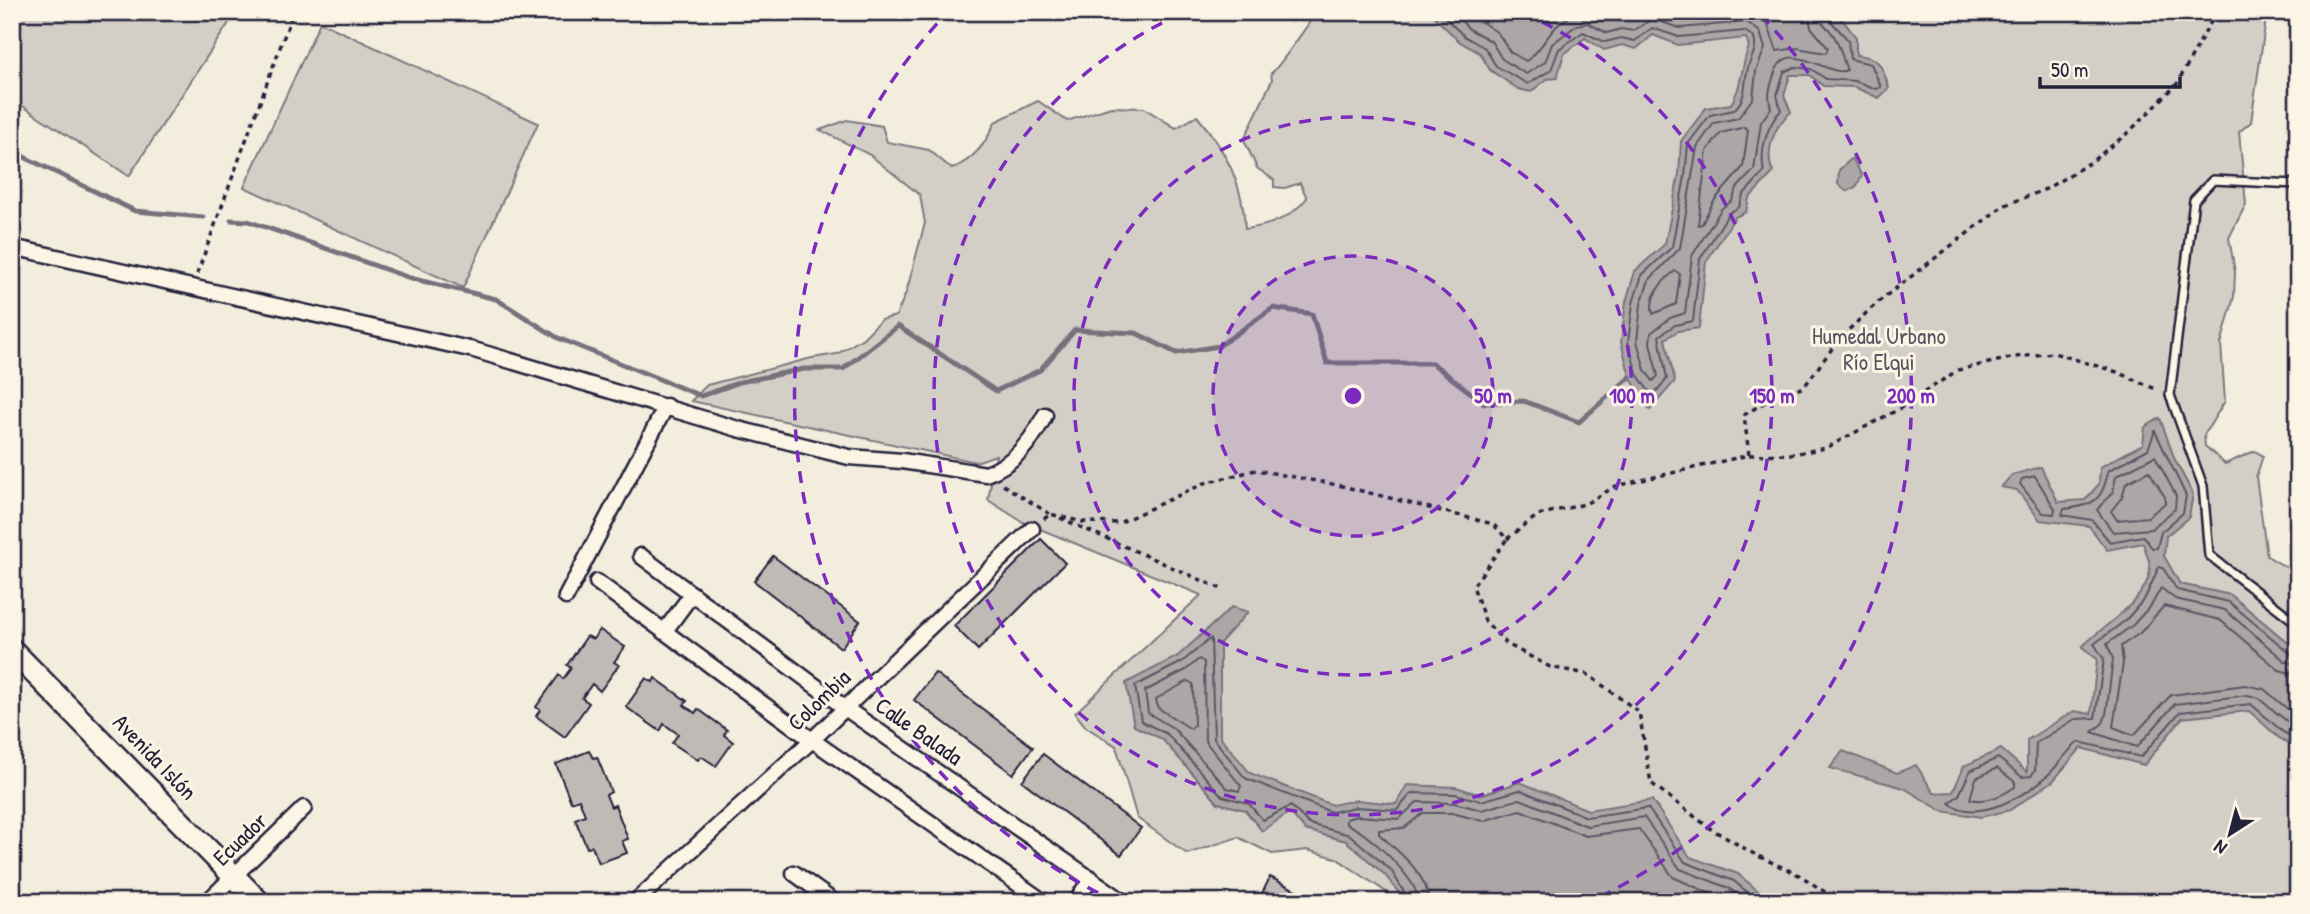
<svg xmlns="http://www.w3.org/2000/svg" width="2310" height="914" viewBox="0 0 2310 914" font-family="'Patrick Hand',sans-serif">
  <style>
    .green { fill: #d4cfc6; stroke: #7b7880; stroke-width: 2 }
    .water { fill: #aca7a6; stroke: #75727b; stroke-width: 2 }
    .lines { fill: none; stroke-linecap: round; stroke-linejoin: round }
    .shore { stroke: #595766; stroke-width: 2 }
    .stream { stroke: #75727b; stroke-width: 5 }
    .building { fill: #bfbab6; stroke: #22223b; stroke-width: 2 }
    .lane-casing { stroke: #22223b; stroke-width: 12 }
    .street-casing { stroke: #22223b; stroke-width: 19 }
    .secondary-casing { stroke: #22223b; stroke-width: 26 }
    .path { stroke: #22223b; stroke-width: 3.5; stroke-dasharray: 5 5; stroke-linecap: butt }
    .lane { stroke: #fcf5e5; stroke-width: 7 }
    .street { stroke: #fcf5e5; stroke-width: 14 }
    .secondary { stroke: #fcf5e5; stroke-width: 21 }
    .ring { fill: none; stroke: #7b2cbf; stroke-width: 3.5; stroke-dasharray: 12 9 }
    .labels { text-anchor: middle; stroke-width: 6; stroke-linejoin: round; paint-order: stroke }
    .park-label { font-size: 23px; fill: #575665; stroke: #fcf5e5 }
    .street-label { font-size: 23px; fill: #22223b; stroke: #fcf5e5 }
    .centre { fill: #7b2cbf; stroke: #fcf5e5; stroke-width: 3.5 }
    .ring-label { font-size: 21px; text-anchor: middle; font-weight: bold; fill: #7b2cbf; stroke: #fcf5e5; stroke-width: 6; stroke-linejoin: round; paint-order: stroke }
  </style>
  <rect width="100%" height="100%" fill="#f3edde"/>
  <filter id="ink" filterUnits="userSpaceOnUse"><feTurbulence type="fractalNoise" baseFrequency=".0143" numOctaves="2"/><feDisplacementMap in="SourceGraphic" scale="14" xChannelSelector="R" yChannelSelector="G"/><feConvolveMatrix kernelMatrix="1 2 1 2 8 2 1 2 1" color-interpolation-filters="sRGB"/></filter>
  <g filter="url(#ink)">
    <!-- green -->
    <g class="green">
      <path d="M18,12H236L129,176L12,99V21Z"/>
      <path d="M1317,12H2267L2251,122L2239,132L2246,204L2229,238L2235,272L2234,297L2221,344L2225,401L2204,435L2205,446L2225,464L2255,451L2263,456L2256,477L2267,556L2289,569L2298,602V902H1418L1399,895L1406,902H1401L1336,858L1307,850L1272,854L1238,837L1187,854L1137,818L1116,746L1086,727L1075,713L1201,595L1023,522L988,500L996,455L976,462L691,401L707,385L812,358L837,354L863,338L881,320L896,316L906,293L925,223L920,195L870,155L820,130L847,120L882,126L887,142L929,150L952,169C974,159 986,144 995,122L1038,101L1067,121L1111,107L1144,108L1176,128L1197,116C1225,149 1244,185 1245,229C1270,226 1291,218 1307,198L1300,183L1285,188L1274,187V180L1257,168L1244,140L1272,80L1271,73C1277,71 1309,22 1317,12Z"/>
      <path d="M320,22L538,123L463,288L244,187Z"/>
    </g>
    <!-- water -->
    <g class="water">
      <path d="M1440,12H1829L1841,18L1856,37V55C1881,57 1882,66 1889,88L1879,98L1854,87L1823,86L1810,75H1790L1784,96L1791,112C1774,126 1764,151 1773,173L1749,198L1746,212L1735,217L1706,262L1699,328L1678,331L1665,339L1675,381L1650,410L1630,377L1621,342L1626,302L1635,271L1665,244L1679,174L1681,141L1706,108L1731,104C1742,87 1741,67 1749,46L1746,38L1678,45L1653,35L1636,49L1622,45L1604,50L1585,38L1564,54L1557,78L1547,79L1531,92L1518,89L1490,70L1480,53L1460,42L1435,18Z"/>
      <path d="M1852,158L1862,176L1856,187L1846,191L1838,184L1839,170Z"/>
      <path d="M2160,418L2175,460L2193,494L2189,517L2166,536L2164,556L2180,584L2231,595L2298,651V748L2279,738L2249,711L2182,718L2144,765L2081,748L2053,781L2010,810L1981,817L1942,811L1904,788L1830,768L1843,751L1897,773L1916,765L1934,793L1953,792L1964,766L2001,749L2027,772V740L2074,711L2091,714L2097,659L2082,647C2102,626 2147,601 2150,570C2151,562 2145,551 2143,543L2107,550L2089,526L2040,520L2017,490L2001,487L2012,475L2041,467L2058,502L2085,500L2099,484L2100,467L2143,444L2145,427Z"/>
      <path d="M1232,607L1248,612L1220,643V737L1250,773L1332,805L1356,800L1396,804L1407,785L1456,787L1481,795L1520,782L1588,810L1652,800L1690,857L1738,874L1771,902H1406L1385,875L1346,841L1305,830L1290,812L1262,831L1245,810L1218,803L1162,739L1134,726L1126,683L1178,656Z"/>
    </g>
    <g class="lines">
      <!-- shore -->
      <g class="shore">
        <path d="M1444,12L1445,18L1464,36L1485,48L1496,66L1528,84L1551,70L1559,49L1583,32L1605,42L1621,38L1635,41L1652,28L1679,37L1744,31L1753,36C1759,49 1751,55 1748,68C1743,85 1748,96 1734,110L1710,115L1688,144L1685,176L1672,247L1642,275L1633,303L1628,342L1637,374L1652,396L1667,379L1659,336L1675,325L1693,321L1700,259L1729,213L1739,207L1743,195L1764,172C1759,150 1767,126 1781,110L1777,95L1784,72L1795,67L1811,69L1826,79L1855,81L1876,89L1881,87L1871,64L1850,59L1848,40L1829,19L1828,12"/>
        <path d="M1453,12L1469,29L1491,41L1502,59L1526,74L1545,62L1552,44L1577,25L1588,23L1607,33L1621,29L1633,31L1652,19L1680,28L1747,22L1760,32L1765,48L1756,71L1753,98L1738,118L1714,123L1697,147L1680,248L1649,280L1641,304L1637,341L1645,370L1653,381L1658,376L1650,343L1651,333L1670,318L1685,313L1692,256L1722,208L1732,201L1737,188L1754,170L1761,122L1771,108C1767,95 1770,87 1774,75C1786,34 1829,79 1847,70C1842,59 1840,42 1831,32C1825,24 1820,24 1819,12"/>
        <path d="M1467,12L1498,33L1510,52L1526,61C1545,50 1549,22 1577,14C1600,7 1610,33 1640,12"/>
        <path d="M1667,12L1682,18L1737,12"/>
        <path d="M1750,12L1767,23L1777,51L1797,48L1826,53L1828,48L1811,27L1808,12"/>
        <path d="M1745,127L1748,130L1743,167L1713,202L1702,224L1698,225L1707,151L1721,133Z"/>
        <path d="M1675,271L1680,274L1676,304L1653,314C1648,297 1662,281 1675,271Z"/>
        <path d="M2155,431L2186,496L2183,513L2161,532L2157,548H2152L2143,536L2110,542L2092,520L2062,515L2064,509C2093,506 2103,501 2108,471L2148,449Z"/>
        <path d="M2155,456L2176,496L2175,509L2151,529L2113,532L2097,510L2113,492L2116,476Z"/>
        <path d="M2149,471L2165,497V503L2148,517L2117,520L2111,511L2122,497L2126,483Z"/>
        <path d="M2035,476L2055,509L2054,514L2043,513L2020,484L2022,479Z"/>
        <path d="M2298,656L2291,654L2229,602L2177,590L2163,568L2159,567L2145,598L2126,620L2094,644L2104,659L2095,718L2075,719L2036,743L2035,770L2031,776L2022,777L1998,758L1970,771L1959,795L1949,803C1978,824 2028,795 2049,774C2060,764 2067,750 2079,742L2141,757L2180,712L2251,704L2283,732L2298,740"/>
        <path d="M1199,659L1204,662L1205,741L1241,786L1239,791L1227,788L1173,728L1148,713L1145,691L1186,670Z"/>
        <path d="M2298,665L2285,661L2225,610L2175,599L2161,588L2152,604L2133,625L2107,644L2113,659L2106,715L2103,723L2092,732L2137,747L2175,704L2248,695L2258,698L2298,730"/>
        <path d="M2298,675L2279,670L2220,620L2164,606L2140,633L2121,646L2123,663L2113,727L2134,735L2171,695L2245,685L2264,689L2298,718"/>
        <path d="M1188,681L1193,684L1194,725L1191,729L1158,708L1156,699Z"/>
        <path d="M1997,768L2015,782V787C2002,796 1986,803 1970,799L1976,778Z"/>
        <path d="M1410,902L1391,870L1350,835L1309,824L1291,806L1263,820L1248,803L1222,796L1167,734L1141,721L1135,686L1182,662L1211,638L1214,739L1245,778L1331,812L1356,807L1397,810L1412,793L1455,794L1481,801L1520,790L1587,817L1648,808L1685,862L1734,881L1759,902"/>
        <path d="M1419,902C1417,878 1367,831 1346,824V819L1357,816L1399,819L1417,802L1454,803L1482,810L1520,799L1587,826L1644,817L1680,869L1729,888L1746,902"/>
        <path d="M1429,902C1428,874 1398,851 1379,834V830L1404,828L1423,813H1452L1483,821L1520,810L1586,836L1639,829L1673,877L1729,902"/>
      </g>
      <!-- stream -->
      <g class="stream">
        <path d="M12,151L135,211L203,217"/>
        <path d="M231,220L248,221L410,278L496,299L558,338L701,396L740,382L804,369H843L898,326L996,391L1040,370L1075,330L1136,333L1176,353L1219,346L1273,308L1312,314L1327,363H1432L1484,403L1524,401L1579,422L1630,377"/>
      </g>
    </g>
    <!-- building -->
    <g class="building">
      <path d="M1041,539L1065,563L978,650L954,626Z"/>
      <path d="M773,556L860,621L841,648L754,581Z"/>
      <path d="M600,630L625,647L614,662L619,665L600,691L592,684L582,698L589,703L565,737L536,716L540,710L536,707L559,675L563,679L571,668L567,665L587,636L593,639Z"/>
      <path d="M935,673L1033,747L1013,774L914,700Z"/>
      <path d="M646,678L653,682L655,678L687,701L684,705L695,713L698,709L727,730L724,735L733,742L716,766L701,756L698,760L672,743L678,734L664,724L660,731L626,707Z"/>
      <path d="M589,751L593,758L597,757L611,792L606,795L611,807L615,805L628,839L622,841L627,853L599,863L592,846L587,848L575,819L585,815L579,799L571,802L556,764Z"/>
      <path d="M1043,754L1141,828L1121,855L1022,781Z"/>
      <path d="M1270,877L1319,902H1258Z"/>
    </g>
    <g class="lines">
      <!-- lane casing -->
      <g class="lane-casing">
        <path id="lane" d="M2298,184L2213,180L2194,200L2170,395L2203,486L2209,555L2298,624"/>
      </g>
      <!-- street casing -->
      <g class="street-casing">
        <g id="street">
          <path d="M12,247L474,350L738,429L849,457L902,461L986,474C1014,464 1032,441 1045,415"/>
          <path d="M641,556L845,708L1124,902"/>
          <path d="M597,582L812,740L1044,902"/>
          <path d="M566,597L666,406"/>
          <path d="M664,632L692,594"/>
          <path d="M794,873L834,902"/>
          <path d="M207,902L304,808"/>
          <path d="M635,902L812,740L1032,529"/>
          <path d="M810,902L820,892"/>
          <path d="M1076,902L1091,878"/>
        </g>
      </g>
      <!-- secondary casing -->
      <g class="secondary-casing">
        <path id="secondary" d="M12,650L259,902"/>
      </g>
      <!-- path -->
      <g class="path">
        <path d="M197,274L293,12"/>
        <path d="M1749,455L1744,415L1770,399L1804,387L1839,339L1878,302L2003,206L2046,189L2091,162L2129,132L2177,84L2213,18L2210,12"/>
        <path d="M1003,485L1050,514"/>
        <path d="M1060,518L1224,590"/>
        <path d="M1044,519L1050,514L1083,522L1119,523L1205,483L1256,470L1338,485L1493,524L1507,539L1473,586L1485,621L1507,644L1550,667L1587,674L1639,712L1651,783L1711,829L1756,855L1801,876L1840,902"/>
        <path d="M1507,539L1538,515L1585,504L1616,486L1749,455L1792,454L1826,448L1899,409L1958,370L2015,357L2054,353L2117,372L2158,390"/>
      </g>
      <!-- lane -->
      <use href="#lane" class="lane"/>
      <!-- street -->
      <use href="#street" class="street"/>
      <!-- secondary -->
      <use href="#secondary" class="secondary"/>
    </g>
  </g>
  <!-- distance rings -->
  <circle cx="1353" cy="396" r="140" fill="#7b2cbf" fill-opacity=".12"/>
  <g class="ring">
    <circle cx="1353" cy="396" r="140"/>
    <circle cx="1353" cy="396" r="279"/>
    <path d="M1523 13A419 419 0 1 1 1183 13"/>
    <path d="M1117 902A558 558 0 0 1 945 15M1761 15A558 558 0 0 1 1589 902"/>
  </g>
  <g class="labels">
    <!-- park labels -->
    <g class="park-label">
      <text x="1879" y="344">Humedal Urbano<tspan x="1879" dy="26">Río Elqui</tspan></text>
    </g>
    <!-- street labels -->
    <g class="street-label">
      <text transform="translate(819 700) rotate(-44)" y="8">Colombia</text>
      <text transform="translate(919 731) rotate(35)" y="8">Calle Balada</text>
      <text transform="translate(155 757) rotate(46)" y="8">Avenida Islón</text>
      <text transform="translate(240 839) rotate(-44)" y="8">Ecuador</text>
    </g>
  </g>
  <circle cx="1353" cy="396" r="10" class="centre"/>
  <g class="ring-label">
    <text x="1493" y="403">50 m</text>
    <text x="1632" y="403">100 m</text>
    <text x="1772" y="403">150 m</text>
    <text x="1911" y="403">200 m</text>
  </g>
  <!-- margin -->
  <rect width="2310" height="914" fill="none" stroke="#fcf5e5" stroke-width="42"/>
  <rect x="21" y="21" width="2268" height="872" fill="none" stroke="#22223b" stroke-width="2.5" filter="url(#ink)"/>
  <!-- north arrow -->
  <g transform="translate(2230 834) rotate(216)" stroke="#fcf5e5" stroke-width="5" paint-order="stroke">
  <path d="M0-5L12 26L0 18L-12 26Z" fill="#22223b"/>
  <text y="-10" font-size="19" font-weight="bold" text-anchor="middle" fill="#22223b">N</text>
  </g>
  <!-- scale -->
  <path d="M2040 77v10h140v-10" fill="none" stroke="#22223b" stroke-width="3.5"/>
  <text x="2051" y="77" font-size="21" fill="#22223b" stroke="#fcf5e5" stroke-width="5" paint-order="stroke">50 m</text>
</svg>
